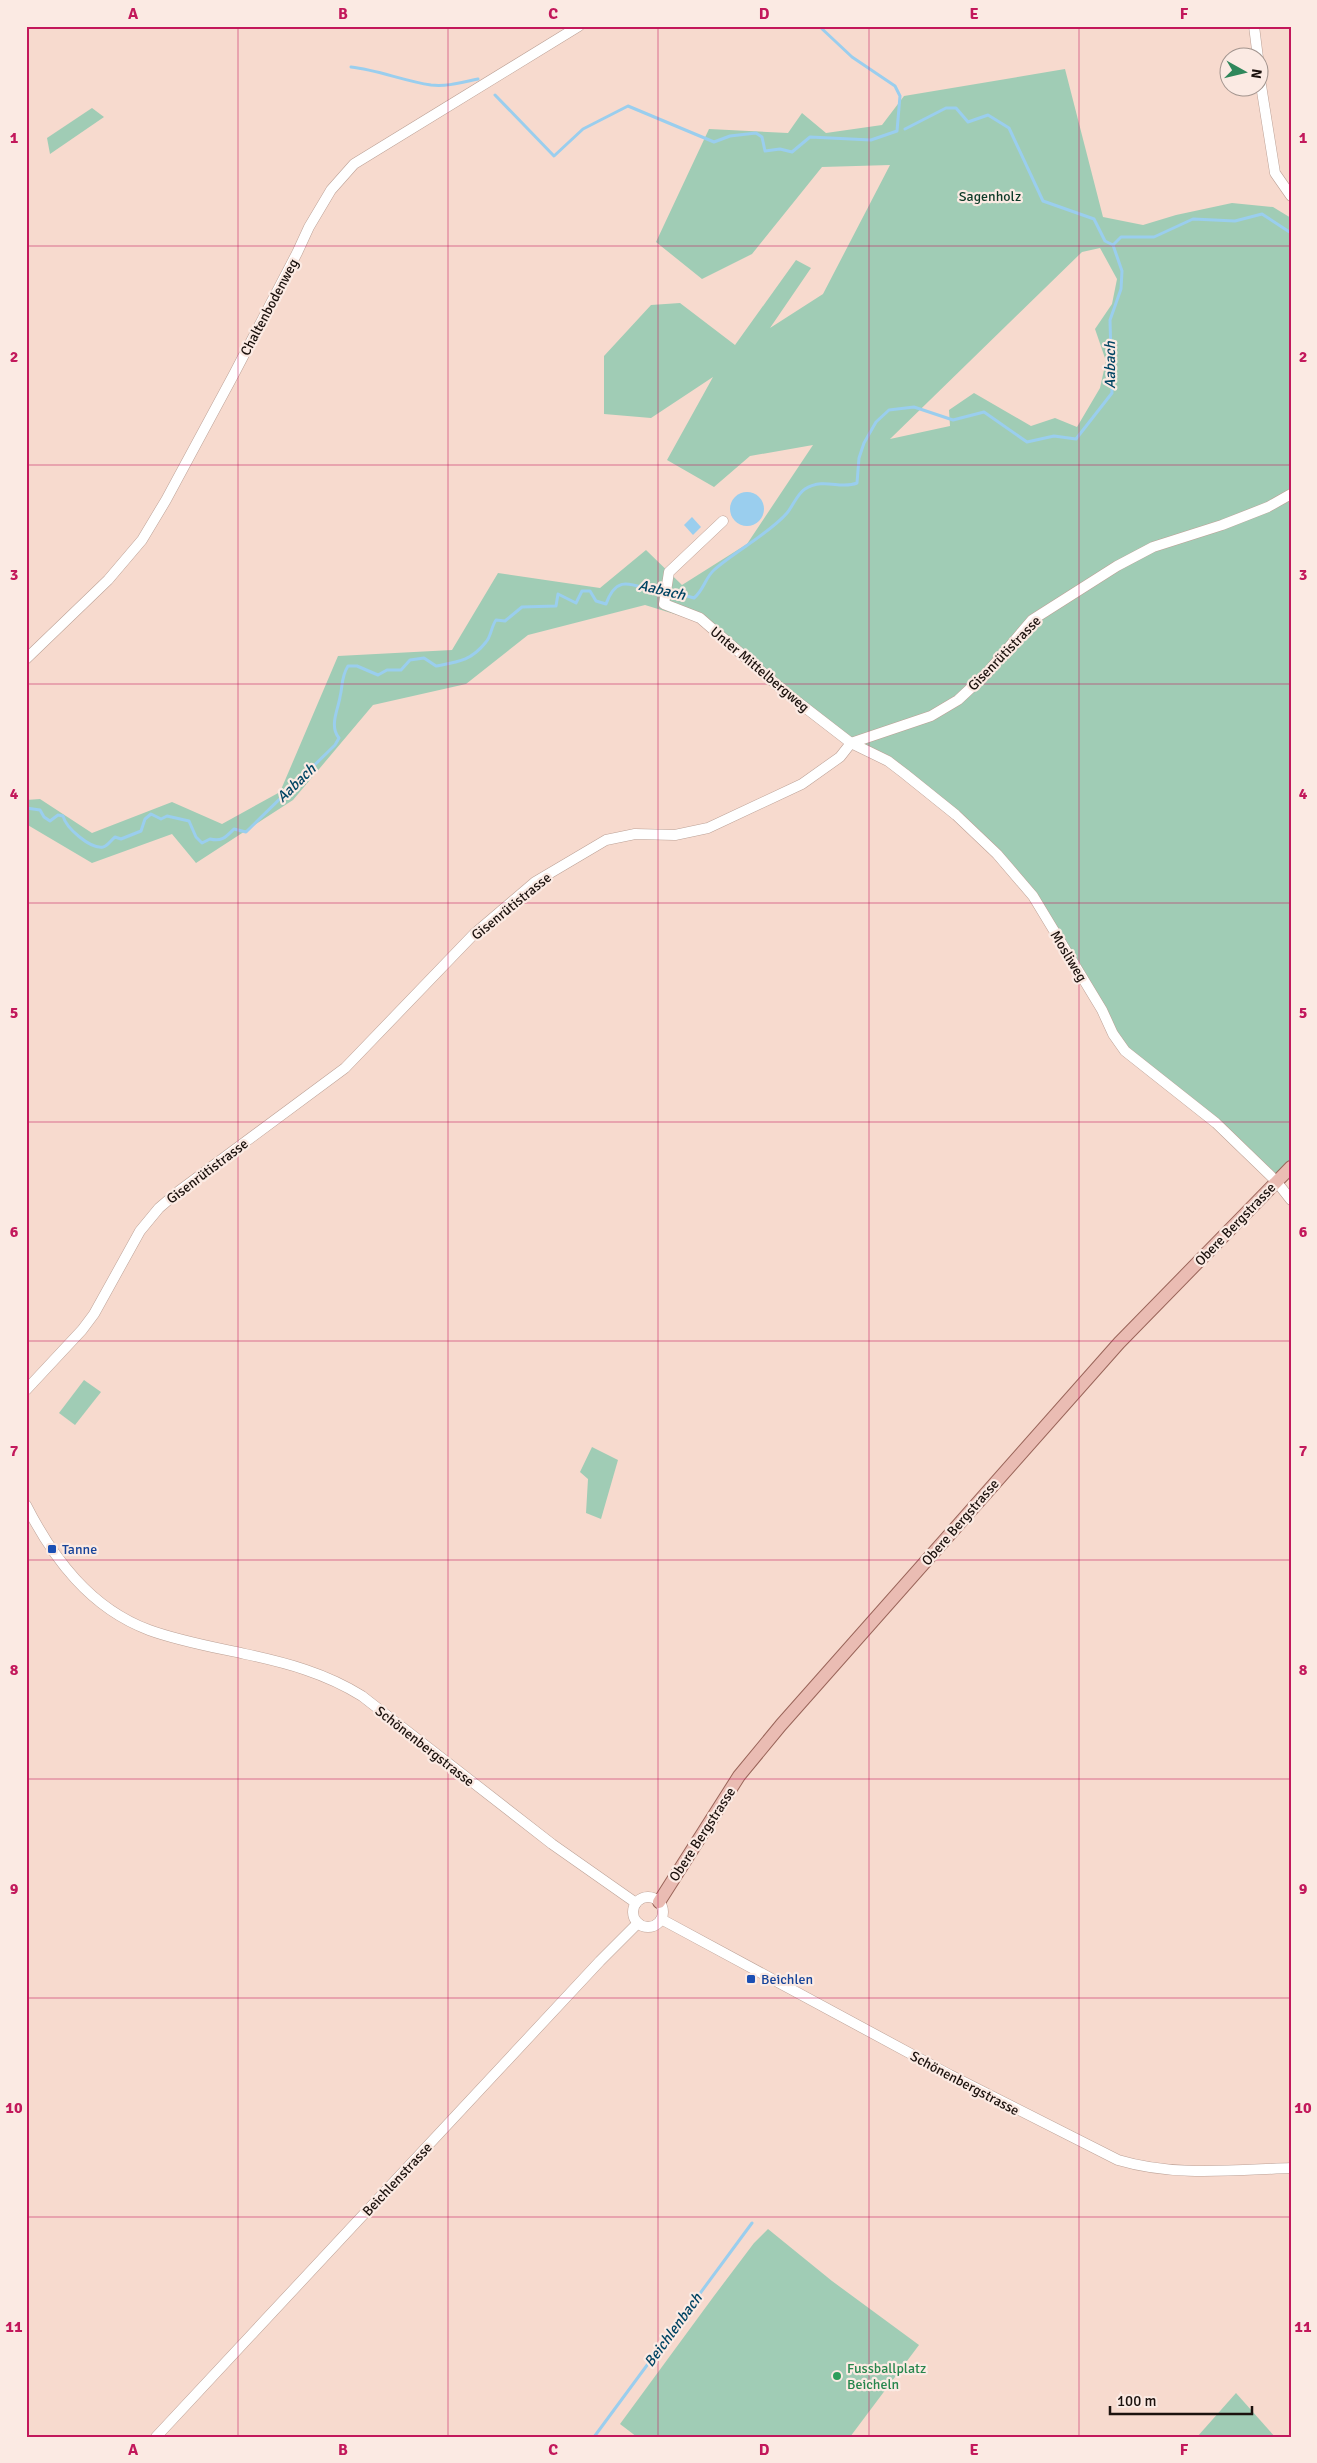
<svg xmlns="http://www.w3.org/2000/svg" width="1317" height="2463" viewBox="0 0 1317 2463" font-family="Signika,sans-serif">
  <style>
    .green { fill: #a0ccb5; fill-rule: evenodd }
    .water { fill: #9aceee }
    .lines { fill: none; stroke-linecap: round; stroke-linejoin: round }
    .stream { stroke: #9aceee; stroke-width: 3 }
    .minor-casing { stroke: #bca196; stroke-width: 11 }
    .major-casing { stroke: #996459; stroke-width: 14 }
    .minor { stroke: #fff; stroke-width: 10 }
    .major { stroke: #eabcb3; stroke-width: 12 }
    .grid { fill: none; stroke: #c2185b; stroke-width: 1; stroke-opacity: 0.55 }
    .transit-dot { fill: #1a4fb4; stroke: #fbeae3; stroke-width: 2 }
    .leisure-dot { fill: #2e9e5b; stroke: #fbeae3; stroke-width: 2 }
    .labels { text-anchor: middle; stroke-width: 4.5; stroke-linejoin: round; paint-order: stroke }
    .park-label { font-size: 14px; fill: #0c3a27; stroke: #fbeae3 }
    .street-label { font-size: 14px; fill: #1c120e; stroke: #fbeae3 }
    .transit-label { font-size: 14px; fill: #164399; stroke: #fbeae3; text-anchor: start }
    .leisure-label { font-size: 14px; fill: #27864d; stroke: #fbeae3; text-anchor: start }
    .water-label { font-size: 15px; font-style: italic; fill: #004463; stroke: #fbeae3 }
    .neatline { fill: none; stroke: #c2185b; stroke-width: 2 }
    .grid-label { font-size: 16px; text-anchor: middle; font-weight: bold; fill: #c2185b }
  </style>
  <rect width="100%" height="100%" fill="#f7dace"/>
  <!-- green -->
  <g class="green">
    <path d="M1065,69L1103,217L1143,225L1176,215L1232,203L1273,207L1291,218V1164L1276,1181L1125,1051L1033,896L997,854L905,774L851,743L707,624L645,605L528,635L466,684L373,705L293,800L196,863L172,834L92,863L26,824V800L40,799L92,833L172,802L222,824L280,792L338,656L452,650L498,573L600,588L646,550L682,585L747,544L813,445L750,456L714,487L667,460L713,377L651,418L604,414V356L651,305L680,303L735,345L796,260L811,268L770,328L823,294L890,165L822,167L752,254L702,279L656,242L709,129L788,133L802,113L826,133L882,125L904,96ZM1100,248L1117,279L1112,304L1095,329L1106,361L1100,388L1077,427L1055,418L1031,426L974,393L949,410L950,426L890,439L1082,252Z"/>
    <path d="M92,108L104,117L50,154L47,138Z"/>
    <path d="M84,1380L101,1392L75,1425L59,1413Z"/>
    <path d="M592,1447L618,1460L601,1519L586,1513L588,1479L580,1472Z"/>
    <path d="M768,2229L832,2281L919,2345L850,2437H637L620,2424L714,2296L754,2243Z"/>
    <path d="M1236,2393L1275,2437H1197Z"/>
  </g>
  <!-- water -->
  <g class="water">
    <circle cx="747" cy="509" r="17"/>
    <path d="M692,517L701,527L693,535L684,525Z"/>
  </g>
  <g class="lines">
    <!-- stream -->
    <g class="stream">
      <path d="M351,67C378,70 404,81 431,85C447,87 463,82 478,79"/>
      <path d="M495,95L554,156L583,129L628,106L714,142L730,136L756,133L762,137L765,151L780,149L792,152L810,137L871,140L897,131L900,96L895,86L852,57L819,26"/>
      <path d="M905,129L946,108H956L968,122L988,115L1009,128L1043,201L1094,219L1105,241L1113,245"/>
      <path d="M1113,245L1121,237H1154L1193,219L1235,221L1262,214L1291,233"/>
      <path d="M669,591L694,598C704,590 705,578 714,570C734,552 770,533 787,513C793,506 797,494 805,489C825,477 840,490 857,483L859,458L864,443L876,422L889,410L914,407L953,420L984,412L1027,442L1054,436L1076,439L1112,393L1110,320L1121,289L1122,271L1113,245"/>
      <path d="M26,808L40,810L44,817L50,821L58,815L63,816C66,828 90,849 103,847C108,846 111,840 115,837L121,839L141,831L145,819L151,814L161,819L167,816L189,821L196,837L202,843L210,839C222,842 226,837 234,829L246,832L335,745L339,738C329,726 338,710 340,697C343,685 341,677 348,666H357L378,675L387,670H401L410,660L424,658L436,666C458,662 471,661 486,642C491,637 491,627 496,620L505,621L522,607L556,606L558,594L576,603L582,591H590L596,601L606,604C619,568 638,591 663,592"/>
      <path d="M594,2437L752,2223"/>
    </g>
    <!-- minor casing -->
    <g class="minor-casing">
      <g id="minor">
        <path d="M1254,26L1258,58"/>
        <path d="M1260,79L1275,173L1291,196"/>
        <path d="M723,521L669,572L664,604L700,618L785,692L851,743L888,761L905,774L956,815L997,854L1033,896L1102,1010L1113,1034L1125,1051L1216,1123L1276,1181L1291,1200"/>
        <path d="M26,659L108,580L142,540L166,500L234,374L297,253L309,227L331,190L354,164L579,26"/>
        <path d="M26,1390L82,1330L94,1314L140,1231L159,1208L179,1191L345,1068L474,934L535,882L606,840L635,834L675,835L708,828L802,784L840,757L851,743L931,716L958,700L987,673L1032,620L1117,566L1153,547L1222,525L1268,507L1291,494"/>
        <path d="M26,1505C53,1558 90,1608 149,1630C179,1641 213,1647 245,1654C287,1663 325,1673 362,1696L552,1844L636,1903"/>
        <circle cx="648" cy="1912" r="15"/>
        <path d="M661,1919L950,2075L1118,2160C1175,2177 1232,2170 1291,2168"/>
        <path d="M156,2437L600,1961L638,1923"/>
      </g>
    </g>
    <!-- major casing -->
    <g class="major-casing">
      <path id="major" d="M659,1902L739,1776L781,1725L1119,1343L1291,1167"/>
    </g>
    <!-- minor -->
    <use href="#minor" class="minor"/>
    <!-- major -->
    <use href="#major" class="major"/>
  </g>
  <!-- grid -->
  <path class="grid" d="M238,26V2437M448,26V2437M658,26V2437M869,26V2437M1079,26V2437M26,246H1291M26,465H1291M26,684H1291M26,903H1291M26,1122H1291M26,1341H1291M26,1560H1291M26,1779H1291M26,1998H1291M26,2217H1291"/>
  <!-- markers -->
  <g class="transit-dot">
    <rect x="47" y="1544" width="10" height="10" rx="2.5"/>
    <rect x="746" y="1974" width="10" height="10" rx="2.5"/>
  </g>
  <circle class="leisure-dot" cx="837" cy="2376" r="5"/>
  <g class="labels">
    <!-- park labels -->
    <g class="park-label">
      <text x="990" y="201">Sagenholz</text>
    </g>
    <!-- street labels -->
    <g class="street-label">
      <text transform="translate(269 307) rotate(-62)" y="5">Chaltenbodenweg</text>
      <text transform="translate(1004 653) rotate(-46)" y="5">Gisenrütistrasse</text>
      <text transform="translate(760 669) rotate(40)" y="5">Unter Mittelbergweg</text>
      <text transform="translate(511 906) rotate(-39)" y="5">Gisenrütistrasse</text>
      <text transform="translate(1069 956) rotate(59)" y="5">Mosliweg</text>
      <text transform="translate(207 1171) rotate(-37)" y="5">Gisenrütistrasse</text>
      <text transform="translate(1235 1224) rotate(-46)" y="5">Obere Bergstrasse</text>
      <text transform="translate(960 1522) rotate(-49)" y="5">Obere Bergstrasse</text>
      <text transform="translate(425 1746) rotate(38)" y="5">Schönenbergstrasse</text>
      <text transform="translate(702 1834) rotate(-57)" y="5">Obere Bergstrasse</text>
      <text transform="translate(965 2083) rotate(28)" y="5">Schönenbergstrasse</text>
      <text transform="translate(397 2179) rotate(-47)" y="5">Beichlenstrasse</text>
    </g>
    <!-- transit labels -->
    <g class="transit-label">
      <text x="62" y="1554">Tanne</text>
      <text x="761" y="1984">Beichlen</text>
    </g>
    <!-- leisure labels -->
    <g class="leisure-label">
      <text x="847" y="2373">Fussballplatz<tspan x="847" dy="16">Beicheln</tspan></text>
    </g>
    <!-- water labels -->
    <g class="water-label">
      <text transform="translate(1110 365) rotate(-90)" y="5">Aabach</text>
      <text transform="translate(662 590) rotate(13)" y="5">Aabach</text>
      <text transform="translate(296 783) rotate(-44)" y="5">Aabach</text>
      <text transform="translate(673 2330) rotate(-54)" y="5">Beichlenbach</text>
    </g>
  </g>
  <!-- border -->
  <rect width="1317" height="2463" fill="none" stroke="#fbeae3" stroke-width="55"/>
  <!-- north arrow -->
  <g transform="translate(1244 72) rotate(98)"><circle r="24" fill="#fbeae3" stroke="#a2948e"/>
  <path d="M0-4L9 19L0 12L-9 19Z" fill="#2f875b"/>
  <text y="-8" font-size="14" font-weight="bold" text-anchor="middle" fill="#1c120e">N</text>
  </g>
  <!-- scale -->
  <path d="M1110 2406v8h142v-8" fill="none" stroke="#1c120e" stroke-width="2.5"/>
  <text x="1117" y="2406" font-size="15" fill="#1c120e" stroke="#fbeae3" stroke-width="4" paint-order="stroke">100 m</text>
  <rect x="28" y="28" width="1262" height="2408" class="neatline"/>
  <g class="grid-label">
    <text x="133" y="19">A</text>
    <text x="343" y="19">B</text>
    <text x="553" y="19">C</text>
    <text x="764" y="19">D</text>
    <text x="974" y="19">E</text>
    <text x="1184" y="19">F</text>
    <text x="14" y="143">1</text>
    <text x="1303" y="143">1</text>
    <text x="14" y="362">2</text>
    <text x="1303" y="362">2</text>
    <text x="14" y="580">3</text>
    <text x="1303" y="580">3</text>
    <text x="14" y="799">4</text>
    <text x="1303" y="799">4</text>
    <text x="14" y="1018">5</text>
    <text x="1303" y="1018">5</text>
    <text x="14" y="1237">6</text>
    <text x="1303" y="1237">6</text>
    <text x="14" y="1456">7</text>
    <text x="1303" y="1456">7</text>
    <text x="14" y="1675">8</text>
    <text x="1303" y="1675">8</text>
    <text x="14" y="1894">9</text>
    <text x="1303" y="1894">9</text>
    <text x="14" y="2113">10</text>
    <text x="1303" y="2113">10</text>
    <text x="14" y="2332">11</text>
    <text x="1303" y="2332">11</text>
    <text x="133" y="2455">A</text>
    <text x="343" y="2455">B</text>
    <text x="553" y="2455">C</text>
    <text x="764" y="2455">D</text>
    <text x="974" y="2455">E</text>
    <text x="1184" y="2455">F</text>
  </g>
</svg>
